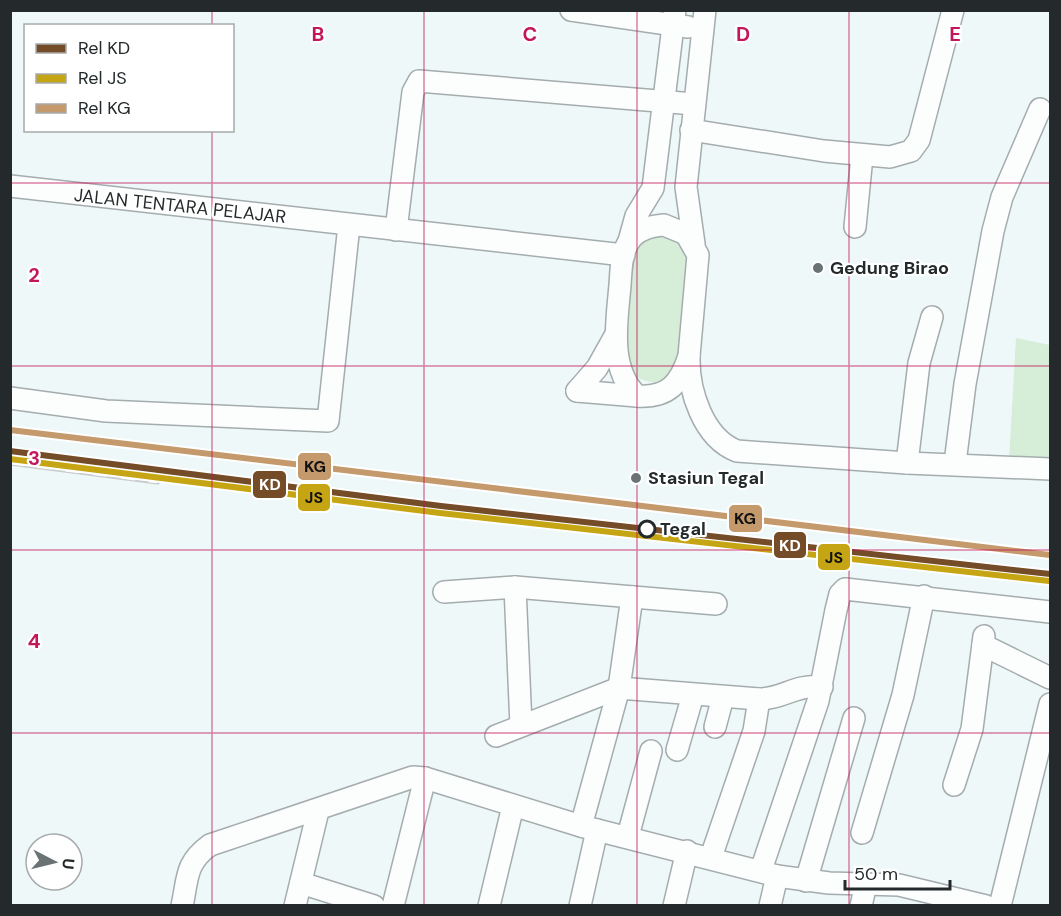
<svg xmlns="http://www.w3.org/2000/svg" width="1061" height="916" viewBox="0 0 1061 916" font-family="'DM Sans',sans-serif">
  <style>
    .green { fill: #d6edd8 }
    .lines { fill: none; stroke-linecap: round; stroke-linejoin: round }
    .minor-casing { stroke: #a5acad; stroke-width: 24 }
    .minor { stroke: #fcfefe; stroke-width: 21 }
    .rail-casing { stroke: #c9cccc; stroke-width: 7 }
    .rail { stroke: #fff; stroke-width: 4.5; stroke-dasharray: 14; stroke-linecap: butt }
    .rail-1-casing { stroke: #fff; stroke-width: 10 }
    .rail-2-casing { stroke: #fff; stroke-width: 10 }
    .rail-3-casing { stroke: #fff; stroke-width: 10 }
    .rail-1 { stroke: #744c28; stroke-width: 6 }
    .rail-2 { stroke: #c6a514; stroke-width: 6 }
    .rail-3 { stroke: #c49a6c; stroke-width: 6 }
    .grid { fill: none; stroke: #c2185b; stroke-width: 1.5; stroke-opacity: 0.55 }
    .poi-dot { fill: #6b7273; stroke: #fff; stroke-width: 2 }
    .stop-dot { fill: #fff; stroke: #242a2b; stroke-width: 3 }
    .labels { text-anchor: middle; stroke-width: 4.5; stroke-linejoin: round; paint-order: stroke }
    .street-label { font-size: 18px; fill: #242a2b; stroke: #fff }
    .poi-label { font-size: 18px; font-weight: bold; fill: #242a2b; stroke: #fff; text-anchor: start }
    .stop-label { font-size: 18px; font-weight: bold; fill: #242a2b; stroke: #fff; text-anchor: start }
    .grid-label { font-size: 20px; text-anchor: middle; font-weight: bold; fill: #c2185b; stroke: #fff; stroke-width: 4.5; stroke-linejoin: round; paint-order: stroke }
    .line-badge { stroke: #fff; stroke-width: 2 }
    .badge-label { font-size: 16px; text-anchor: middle; font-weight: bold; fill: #fff }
    .pale-badge-label { font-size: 16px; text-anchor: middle; font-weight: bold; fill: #111 }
  </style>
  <rect width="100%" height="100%" fill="#eef8f9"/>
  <!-- green -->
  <g class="green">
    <path d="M648,235H673L689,254C686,285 691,415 632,374L623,349L633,256L636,248Z"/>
    <path d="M1016,338L1050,345V464L1009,461Z"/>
  </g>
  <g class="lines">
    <!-- minor casing -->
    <g class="minor-casing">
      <g id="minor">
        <path d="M571,10L688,27"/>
        <path d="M691,130L824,151L890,157L911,151L919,140L953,10"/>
        <path d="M10,186L624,255"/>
        <path d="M664,225L686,234L698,255L689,356C680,384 668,398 637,396C608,368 617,321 620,285C621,271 621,255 628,243C635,230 650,226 664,225Z"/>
        <path d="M855,227L862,156"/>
        <path d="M396,230L413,92L419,81L694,104"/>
        <path d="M629,241L636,216L653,188L675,10"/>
        <path d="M694,244L686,187L705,10"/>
        <path d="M689,356C688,390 703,438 737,451L907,463L1050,469"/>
        <path d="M577,391L597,368L616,334"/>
        <path d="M577,391L637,396"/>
        <path d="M10,398L106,411L328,421L349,225"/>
        <path d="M907,463L919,363L932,317"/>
        <path d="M955,463L965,384L993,231L1002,197L1040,109"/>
        <path d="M515,587L521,726"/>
        <path d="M444,592L515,587L716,604"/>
        <path d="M983,645L1050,678"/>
        <path d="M715,727L723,697"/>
        <path d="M496,736L619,688L759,699C784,699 794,684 822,687"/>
        <path d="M677,750L693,695"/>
        <path d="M954,785L972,729L984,636"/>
        <path d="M581,826L619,688L632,597"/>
        <path d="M862,833L903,695L924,596"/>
        <path d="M628,836L651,751"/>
        <path d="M711,857L754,731L759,699"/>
        <path d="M761,870L818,701L836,610L840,594L845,589L1050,612"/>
        <path d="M806,881L854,718"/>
        <path d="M301,883L374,906"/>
        <path d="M182,906C188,878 185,863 210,845L413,777L425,778L581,826L777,876L829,883L899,885L986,906"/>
        <path d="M295,906L318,811"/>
        <path d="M393,906L425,778"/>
        <path d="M489,906L513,806"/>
        <path d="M580,906L597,830"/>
        <path d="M674,906L687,851"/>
        <path d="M770,906L777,876"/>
        <path d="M861,906L866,884"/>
        <path d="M1000,906L1050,704"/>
      </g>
    </g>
    <!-- minor -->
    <use href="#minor" class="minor"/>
    <!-- rail casing -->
    <g class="rail-casing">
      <path id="rail" d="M10,462L157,481"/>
    </g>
    <!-- rail -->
    <use href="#rail" class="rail"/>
    <!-- rail-1 casing -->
    <g class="rail-1-casing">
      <path id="rail-1" d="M10,451L441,506L1050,574"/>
    </g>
    <!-- rail-2 casing -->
    <g class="rail-2-casing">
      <path id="rail-2" d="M10,459L440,513L1049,581"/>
    </g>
    <!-- rail-3 casing -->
    <g class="rail-3-casing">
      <path id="rail-3" d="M10,430L1050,555"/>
    </g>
    <!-- rail-1 -->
    <use href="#rail-1" class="rail-1"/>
    <!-- rail-2 -->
    <use href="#rail-2" class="rail-2"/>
    <!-- rail-3 -->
    <use href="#rail-3" class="rail-3"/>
  </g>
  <!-- grid -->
  <path class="grid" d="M212,10V26M424,10V906M637,10V906M849,10V906M212,130V906M10,183H1050M10,366H1050M10,550H1050M10,733H1050"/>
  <!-- markers -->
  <g class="poi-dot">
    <circle cx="818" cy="268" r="6"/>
    <circle cx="636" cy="478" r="6"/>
  </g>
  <circle class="stop-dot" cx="647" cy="529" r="8"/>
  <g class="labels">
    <!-- street labels -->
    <g class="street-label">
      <text transform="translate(180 206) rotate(6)" y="6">JALAN TENTARA PELAJAR</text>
    </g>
    <!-- poi labels -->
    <g class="poi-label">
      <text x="830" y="274">Gedung Birao</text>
      <text x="648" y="484">Stasiun Tegal</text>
    </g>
    <!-- stop labels -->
    <g class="stop-label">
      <text x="660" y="535">Tegal</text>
    </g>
  </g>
  <g class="grid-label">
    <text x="318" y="41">B</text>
    <text x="530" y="41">C</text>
    <text x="743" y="41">D</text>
    <text x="955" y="41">E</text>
    <text x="34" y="282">2</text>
    <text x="34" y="465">3</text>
    <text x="34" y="648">4</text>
  </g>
  <g class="line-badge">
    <rect x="297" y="452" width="35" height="29" rx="6" fill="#c49a6c"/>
    <rect x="252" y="470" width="35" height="29" rx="6" fill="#744c28"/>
    <rect x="297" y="483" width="34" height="29" rx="6" fill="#c6a514"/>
    <rect x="728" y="504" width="35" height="29" rx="6" fill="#c49a6c"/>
    <rect x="773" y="531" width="34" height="28" rx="6" fill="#744c28"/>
    <rect x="817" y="543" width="34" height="28" rx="6" fill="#c6a514"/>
  </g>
  <g class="badge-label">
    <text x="270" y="490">KD</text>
    <text x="790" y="551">KD</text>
  </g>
  <g class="pale-badge-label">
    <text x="315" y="472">KG</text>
    <text x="314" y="503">JS</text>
    <text x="745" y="524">KG</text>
    <text x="834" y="563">JS</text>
  </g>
  <!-- border -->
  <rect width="1061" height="916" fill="none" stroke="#242a2b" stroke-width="24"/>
  <!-- legend -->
  <rect x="24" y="24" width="210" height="108" fill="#ffffff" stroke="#a7aaaa" stroke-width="1.5"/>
  <rect x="36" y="44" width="30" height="9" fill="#744c28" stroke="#a7aaaa" stroke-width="1.5"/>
  <text x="78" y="54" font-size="18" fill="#242a2b">Rel KD</text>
  <rect x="36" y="74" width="30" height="9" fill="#c6a514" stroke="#a7aaaa" stroke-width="1.5"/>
  <text x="78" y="84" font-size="18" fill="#242a2b">Rel JS</text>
  <rect x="36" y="104" width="30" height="9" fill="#c49a6c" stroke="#a7aaaa" stroke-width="1.5"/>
  <text x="78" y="114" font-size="18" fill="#242a2b">Rel KG</text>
  <!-- north arrow -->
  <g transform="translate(54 862) rotate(97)"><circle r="28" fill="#ffffff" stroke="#a7aaaa" stroke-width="1.5"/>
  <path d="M0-4.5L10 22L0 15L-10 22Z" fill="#6b7273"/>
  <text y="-9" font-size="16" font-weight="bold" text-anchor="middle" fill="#242a2b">U</text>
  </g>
  <!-- scale -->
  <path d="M845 880v9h105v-9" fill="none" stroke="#242a2b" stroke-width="3"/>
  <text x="854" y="880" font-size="18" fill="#242a2b" stroke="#ffffff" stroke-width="4.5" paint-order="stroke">50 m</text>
</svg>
